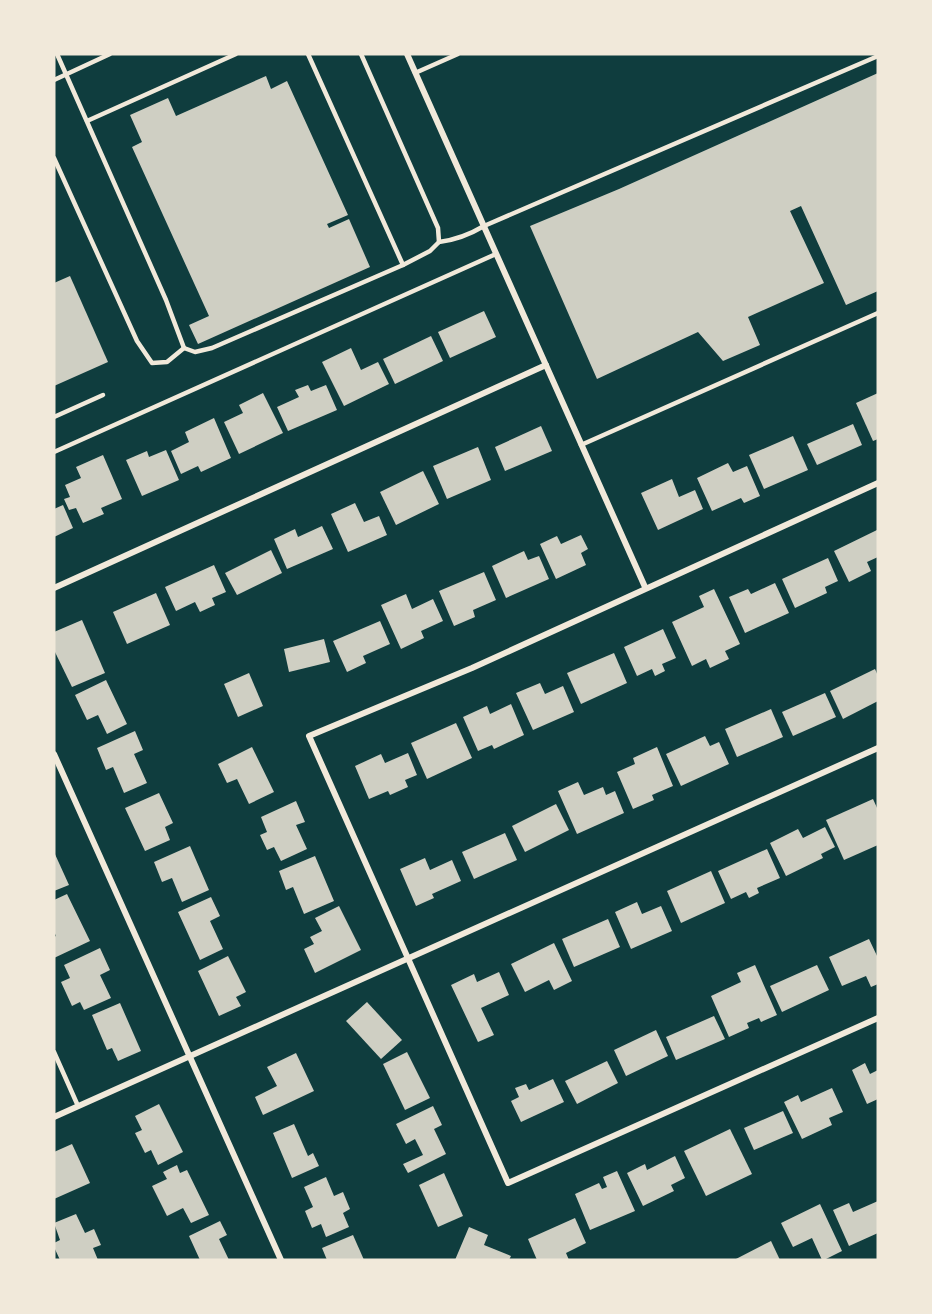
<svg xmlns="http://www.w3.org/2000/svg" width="932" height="1314" viewBox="0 0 932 1314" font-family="'Alegreya Sans',sans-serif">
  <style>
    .building { fill: #cfcfc3 }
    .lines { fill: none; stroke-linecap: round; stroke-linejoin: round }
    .service { stroke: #f1e9da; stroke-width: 4.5 }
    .minor { stroke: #f1e9da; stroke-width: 6 }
  </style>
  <rect width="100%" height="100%" fill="#0f3d3e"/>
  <!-- building -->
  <g class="building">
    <path d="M878,73V291L846,305L801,206L790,211L824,283L748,317L760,345L723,361L698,332L597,379L530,226L619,189Z"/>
    <path d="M266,76L271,89L287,81L348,215L327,224L329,228L349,219L370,267L198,344L189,325L209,316L132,147L142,142L130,115L168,98L176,116Z"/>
    <path d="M70,276L108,362L54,386V283Z"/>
    <path d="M484,311L496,337L450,358L438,332Z"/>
    <path d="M431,336L443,361L395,384L383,359Z"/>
    <path d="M351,348L361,370L378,362L389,384L344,406L322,362Z"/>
    <path d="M308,385L311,391L326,385L337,410L288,431L277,407L299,397L295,390Z"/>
    <path d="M263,393L283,433L239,454L224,422L243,413L239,405Z"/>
    <path d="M878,393V439L873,441L856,403Z"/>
    <path d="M214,418L231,458L201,472L198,466L181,474L171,451L189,442L185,432Z"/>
    <path d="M853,424L862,445L817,465L807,444Z"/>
    <path d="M541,426L552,451L505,471L495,447Z"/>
    <path d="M793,436L808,470L764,489L749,455Z"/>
    <path d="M478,447L491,480L447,499L433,466Z"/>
    <path d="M166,450L179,480L142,496L126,460L147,451L149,457Z"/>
    <path d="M103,455L122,499L101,508L104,514L83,523L76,508L69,510L64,499L70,497L65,485L81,478L76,467Z"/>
    <path d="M728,463L733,472L747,466L760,496L744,503L741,498L712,511L697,478Z"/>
    <path d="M423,471L439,504L396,525L380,492Z"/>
    <path d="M672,479L679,497L695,490L703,509L658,530L641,493Z"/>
    <path d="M355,503L364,522L379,516L387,535L348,552L331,514Z"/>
    <path d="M63,505L73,528L54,537V509Z"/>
    <path d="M322,526L333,549L287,569L274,539L295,529L298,537Z"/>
    <path d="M877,530L878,557L867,562L871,571L849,582L834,551Z"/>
    <path d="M581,535L588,549L581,553L586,565L556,579L540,544L557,536L561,544Z"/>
    <path d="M271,550L282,573L237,595L225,573Z"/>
    <path d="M524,551L528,560L539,556L549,579L506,598L492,566Z"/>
    <path d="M828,558L838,581L825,587L827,593L795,608L782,579Z"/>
    <path d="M214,565L226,592L212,598L215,605L200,612L195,602L176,611L165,587Z"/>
    <path d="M484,572L496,600L473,610L475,617L454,626L439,591Z"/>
    <path d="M775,583L789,613L745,633L729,597L748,589L751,594Z"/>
    <path d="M714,589L740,644L725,651L729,659L710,668L706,659L692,666L672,622L704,607L699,596Z"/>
    <path d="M156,593L170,625L127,644L113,612Z"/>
    <path d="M406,594L412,609L433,599L443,621L421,631L424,638L401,649L381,605Z"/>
    <path d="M82,620L105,673L72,687L54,650V632Z"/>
    <path d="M380,621L390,644L363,656L366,663L347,672L333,641Z"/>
    <path d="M663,629L676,658L662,664L665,671L655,676L652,669L637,676L624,647Z"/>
    <path d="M324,639L330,662L289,672L284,649Z"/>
    <path d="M614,653L627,683L581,704L567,673Z"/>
    <path d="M875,669L878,676V701L843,719L830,691Z"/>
    <path d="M249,673L263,706L238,717L224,684Z"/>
    <path d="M106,680L127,724L107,734L98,715L87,720L75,695Z"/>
    <path d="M540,683L545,694L563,686L574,712L533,730L516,693Z"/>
    <path d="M825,693L836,717L793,736L782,712Z"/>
    <path d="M511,704L524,735L494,749L492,745L478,751L463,717L487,706L490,714Z"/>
    <path d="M771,709L783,737L737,757L725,729Z"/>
    <path d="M456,723L472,758L427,779L411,743Z"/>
    <path d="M135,731L143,750L134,754L147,783L124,793L113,767L106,770L97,748Z"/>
    <path d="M705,736L710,746L719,742L729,764L681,786L666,754Z"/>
    <path d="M252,747L274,792L249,804L237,779L227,783L218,764Z"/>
    <path d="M657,747L673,786L652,795L654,800L633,809L617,772L635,764L633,758Z"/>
    <path d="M408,753L417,775L405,780L408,787L390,795L388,791L369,799L355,766L381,754L385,763Z"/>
    <path d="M578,782L584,795L603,787L606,795L615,791L624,813L577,834L558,791Z"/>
    <path d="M159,793L173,823L165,827L170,840L145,851L125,808Z"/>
    <path d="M873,799L878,810V845L844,860L826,820Z"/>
    <path d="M296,801L305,822L296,825L307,849L281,861L274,847L267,850L260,835L267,832L261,817Z"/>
    <path d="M556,804L569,830L525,852L512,826Z"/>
    <path d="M825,827L835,847L821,854L823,858L786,876L770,843L798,829L803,838Z"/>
    <path d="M505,833L517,860L474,879L462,852Z"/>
    <path d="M190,846L209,890L182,902L172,878L162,882L154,862Z"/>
    <path d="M767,849L780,878L757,888L759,893L749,898L746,892L731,899L718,871Z"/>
    <path d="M54,852L69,885L54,891Z"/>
    <path d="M315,856L334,901L304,914L293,887L286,890L279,871Z"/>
    <path d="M425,858L430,870L452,860L461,881L432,894L434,898L416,906L400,869Z"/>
    <path d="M711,871L725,903L681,923L667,891Z"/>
    <path d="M67,894L90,941L54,958V937L56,936L54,931V900Z"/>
    <path d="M211,897L220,916L210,921L223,949L200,960L178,912Z"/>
    <path d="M637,902L642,914L661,906L672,931L631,949L615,912Z"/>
    <path d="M339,906L361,950L315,973L304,949L314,944L310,937L322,931L315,918Z"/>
    <path d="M608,919L620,947L574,967L562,939Z"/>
    <path d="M869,939L878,958V984L871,987L866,976L842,986L829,957Z"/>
    <path d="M554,943L572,981L554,990L549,980L525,992L511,964Z"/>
    <path d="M100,948L110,970L100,975L111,998L84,1010L80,1002L72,1006L61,982L70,978L64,965Z"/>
    <path d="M228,956L246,992L236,997L241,1006L219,1016L198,971Z"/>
    <path d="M755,965L777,1015L761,1022L759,1018L747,1023L749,1028L729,1037L711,996L741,982L737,973Z"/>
    <path d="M817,965L829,990L782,1012L770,986Z"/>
    <path d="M499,972L509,995L481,1008L494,1035L478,1042L451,985L474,974L477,982Z"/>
    <path d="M367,1002L402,1040L381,1059L346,1021Z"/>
    <path d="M120,1003L141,1051L118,1061L112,1048L107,1050L92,1015Z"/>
    <path d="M714,1016L725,1039L676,1060L666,1037Z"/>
    <path d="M656,1030L668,1056L626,1076L614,1050Z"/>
    <path d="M407,1052L430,1098L405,1110L383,1064Z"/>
    <path d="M296,1053L314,1091L263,1115L255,1097L277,1086L267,1067Z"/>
    <path d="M607,1061L618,1083L577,1104L565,1081Z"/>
    <path d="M865,1063L870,1074L878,1070V1099L867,1104L852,1070Z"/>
    <path d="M553,1079L564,1102L521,1122L511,1101L519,1097L515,1088L526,1084L529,1090Z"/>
    <path d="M832,1088L843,1112L829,1118L832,1125L802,1139L784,1102L798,1095L801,1102Z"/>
    <path d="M159,1104L183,1152L158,1165L151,1150L145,1153L135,1133L142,1130L135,1116Z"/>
    <path d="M433,1106L442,1125L434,1129L446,1154L408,1173L403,1164L423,1155L415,1139L406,1144L396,1124Z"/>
    <path d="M783,1111L793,1133L754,1150L744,1128Z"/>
    <path d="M294,1124L308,1156L313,1153L319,1166L292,1178L273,1133Z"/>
    <path d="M730,1129L752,1174L706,1196L684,1151Z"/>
    <path d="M72,1144L90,1183L54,1199V1152Z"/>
    <path d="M675,1156L685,1178L671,1185L674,1191L643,1206L627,1173L645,1164L647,1170Z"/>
    <path d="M177,1165L180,1173L187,1170L209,1215L191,1223L183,1208L167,1216L152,1186L167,1179L163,1172Z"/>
    <path d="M617,1171L635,1211L590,1230L575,1194L599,1183L602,1189L607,1187L603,1177Z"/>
    <path d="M444,1173L463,1216L438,1227L419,1185Z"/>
    <path d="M326,1177L334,1196L343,1192L350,1209L343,1213L349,1227L326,1237L321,1224L312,1228L305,1211L313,1207L304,1187Z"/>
    <path d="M878,1201V1233L849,1246L833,1210L849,1203L853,1212Z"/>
    <path d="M820,1204L842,1251L824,1260H822L812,1238L793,1247L781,1223Z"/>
    <path d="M76,1214L85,1233L94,1229L101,1245L93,1248L98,1260H60L54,1247V1243L60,1240L54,1223Z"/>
    <path d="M575,1218L586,1243L566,1253L569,1260H537L528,1239Z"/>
    <path d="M220,1221L227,1235L219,1239L229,1260H200L189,1236Z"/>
    <path d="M469,1227L488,1235L484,1245L511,1256L509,1260H455Z"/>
    <path d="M353,1235L364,1260H327L322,1248Z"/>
    <path d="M771,1241L780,1260H734Z"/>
  </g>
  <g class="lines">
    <!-- service -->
    <g class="service">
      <path d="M57,54L166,300L184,348L195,352L212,348L403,265L430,251L439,242L438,228L361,54"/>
      <path d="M308,54L403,265"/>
      <path d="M415,73L458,54"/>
      <path d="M54,80L110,54"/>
      <path d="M87,121L236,54"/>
      <path d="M54,158L137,341L152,363L167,362L184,348"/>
      <path d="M439,242C455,240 469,235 484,226L878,56"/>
      <path d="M54,417L103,395"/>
      <path d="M581,445L878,313"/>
      <path d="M54,452L496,254"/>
      <path d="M54,1052L78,1106"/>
    </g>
    <!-- minor -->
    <g class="minor">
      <path d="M407,54L645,587"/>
      <path d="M878,483L472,668L309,736L508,1183L878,1018"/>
      <path d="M54,588L546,365"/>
      <path d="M54,754L281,1260"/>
      <path d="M54,1117L878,748"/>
    </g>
  </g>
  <!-- border -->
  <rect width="932" height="1314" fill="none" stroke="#f1e9da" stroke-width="111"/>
</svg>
